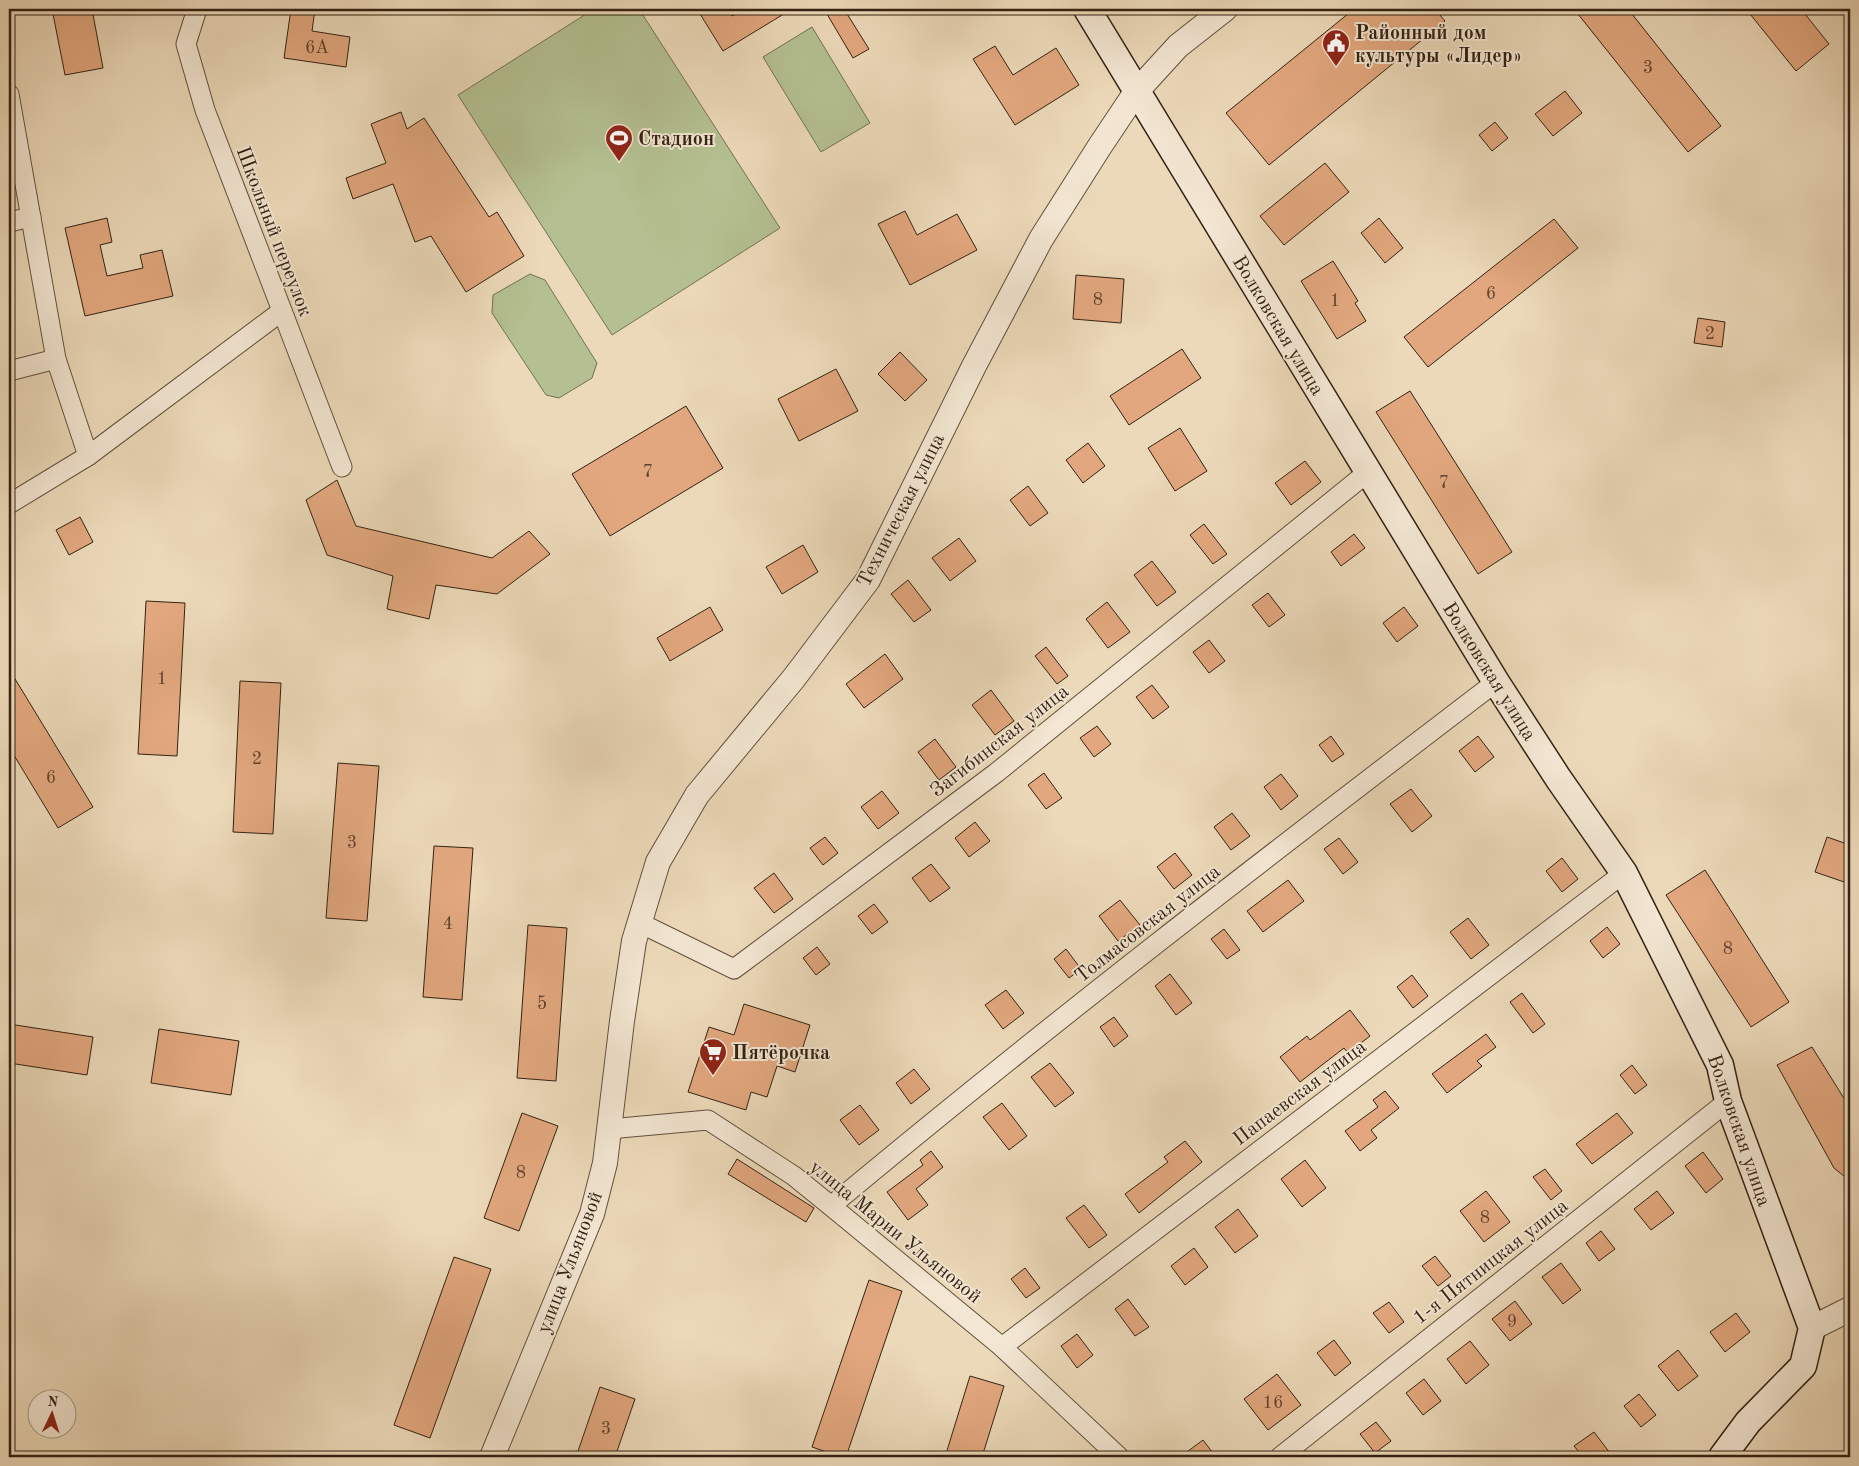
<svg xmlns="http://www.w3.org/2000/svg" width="1859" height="1466" viewBox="0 0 1859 1466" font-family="'Old Standard TT',serif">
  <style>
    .green { fill: #b4c091; stroke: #747152 }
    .building { fill: #e2a77e; stroke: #332213 }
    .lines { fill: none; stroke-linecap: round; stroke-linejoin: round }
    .minor-casing { stroke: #61503c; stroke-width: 21 }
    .tertiary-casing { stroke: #61503c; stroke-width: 26 }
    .secondary-casing { stroke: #332213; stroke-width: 29 }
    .minor { stroke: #f3e6d2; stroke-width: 19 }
    .tertiary { stroke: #f3e6d2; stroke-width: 24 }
    .secondary { stroke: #f3e6d2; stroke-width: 26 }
    .labels { text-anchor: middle; stroke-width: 4; stroke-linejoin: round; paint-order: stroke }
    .number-label { font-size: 18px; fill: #5f432e }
    .poi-label { font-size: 20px; font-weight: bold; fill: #332213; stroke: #f3e6d2; text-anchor: start }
    .street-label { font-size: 20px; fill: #332213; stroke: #f3e6d2 }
  </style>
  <rect width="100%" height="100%" fill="#ecd9b9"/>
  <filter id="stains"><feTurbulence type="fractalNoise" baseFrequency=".004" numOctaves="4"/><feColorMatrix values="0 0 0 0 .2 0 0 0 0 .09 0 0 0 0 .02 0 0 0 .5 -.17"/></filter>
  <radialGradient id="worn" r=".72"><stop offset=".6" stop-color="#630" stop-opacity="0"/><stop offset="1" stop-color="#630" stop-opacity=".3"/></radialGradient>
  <!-- green -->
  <g class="green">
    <path d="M594,9H639L780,228L612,335L458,95Z"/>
    <path d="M812,27L870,123L821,152L763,57Z"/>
    <path d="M530,274L545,280L597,363L592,378L559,398L546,395L492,313L493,295Z"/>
  </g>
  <!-- building -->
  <g class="building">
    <path d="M52,9H92L103,68L65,75Z"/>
    <path d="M291,9H315L312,31L350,37L346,67L284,58Z"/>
    <path d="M697,9H727L732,16L744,9H792L723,51Z"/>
    <path d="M824,9H844L869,49L853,58Z"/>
    <path d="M1354,9H1435L1445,21L1269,165L1226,113Z"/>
    <path d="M1574,9H1628L1721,126L1688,152Z"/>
    <path d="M1746,9H1801L1829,44L1796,71Z"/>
    <path d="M995,46L1013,75L1056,48L1079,85L1015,125L973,59Z"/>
    <path d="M1565,91L1582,113L1553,136L1535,114Z"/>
    <path d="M401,112L407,129L424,118L489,217L497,212L524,256L466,292L431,236L415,242L393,184L353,199L346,178L386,163L371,124Z"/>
    <path d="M1495,122L1508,138L1492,151L1479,135Z"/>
    <path d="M1325,163L1349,192L1284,245L1260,216Z"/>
    <path d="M905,211L917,235L957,214L977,250L910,285L878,224Z"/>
    <path d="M107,218L112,242L100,245L107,276L143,268L140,255L162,250L173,296L85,316L65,228Z"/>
    <path d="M1379,218L1403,248L1385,263L1361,233Z"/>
    <path d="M1554,219L1578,248L1428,367L1404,337Z"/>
    <path d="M1333,261L1358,301L1355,303L1366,321L1337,339L1301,281Z"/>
    <path d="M1076,275L1124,279L1121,323L1073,319Z"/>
    <path d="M1698,318L1725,322L1722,347L1694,343Z"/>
    <path d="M1182,349L1201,378L1129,425L1110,396Z"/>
    <path d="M900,352L927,380L905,401L878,374Z"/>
    <path d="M836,369L858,411L799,441L778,399Z"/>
    <path d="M1410,391L1512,552L1478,574L1376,412Z"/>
    <path d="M686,406L723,468L610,536L572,474Z"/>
    <path d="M1180,428L1207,471L1175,491L1148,448Z"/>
    <path d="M1088,443L1105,466L1083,483L1066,460Z"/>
    <path d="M1305,461L1321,482L1291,505L1275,483Z"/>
    <path d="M337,480L356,526L492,558L529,531L550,554L497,594L436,585L429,619L387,609L393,576L327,555L306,500Z"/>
    <path d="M1028,486L1048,513L1030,526L1010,500Z"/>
    <path d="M80,517L93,542L69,555L56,530Z"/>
    <path d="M1204,524L1227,554L1213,564L1190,535Z"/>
    <path d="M1354,534L1365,548L1341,566L1331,552Z"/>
    <path d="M959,538L976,561L950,581L932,558Z"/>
    <path d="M803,545L818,572L782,594L766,567Z"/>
    <path d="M1152,561L1176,592L1157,606L1134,575Z"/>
    <path d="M908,580L931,610L914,622L891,594Z"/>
    <path d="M1268,593L1285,615L1269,627L1252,605Z"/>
    <path d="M146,601L185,603L177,756L138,754Z"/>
    <path d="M1107,602L1130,632L1108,648L1086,619Z"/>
    <path d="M710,607L723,630L670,661L657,638Z"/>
    <path d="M1404,607L1418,626L1397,642L1383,623Z"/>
    <path d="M1209,640L1225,661L1209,673L1193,652Z"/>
    <path d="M1046,647L1068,676L1057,684L1035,656Z"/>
    <path d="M885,654L903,679L864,708L846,684Z"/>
    <path d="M9,669L93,807L58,828L9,747Z"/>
    <path d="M240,681L281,683L273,834L233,832Z"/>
    <path d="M1152,685L1169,707L1153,719L1136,697Z"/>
    <path d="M991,690L1014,721L995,735L972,705Z"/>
    <path d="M1097,726L1111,744L1094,757L1080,738Z"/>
    <path d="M1331,736L1344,754L1332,762L1319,745Z"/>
    <path d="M1478,736L1494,757L1475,772L1459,751Z"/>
    <path d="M935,739L956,767L939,780L918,752Z"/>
    <path d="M338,763L379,766L367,921L326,918Z"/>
    <path d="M1044,773L1062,798L1046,809L1028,785Z"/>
    <path d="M1281,774L1298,796L1281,810L1264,787Z"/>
    <path d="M1411,789L1432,816L1412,832L1390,804Z"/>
    <path d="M882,791L899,813L878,829L861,807Z"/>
    <path d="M1232,813L1250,836L1231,850L1214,827Z"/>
    <path d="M975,822L990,841L969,857L955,838Z"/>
    <path d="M825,837L838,853L823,865L810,848Z"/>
    <path d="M1827,837L1850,845V884L1815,872Z"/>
    <path d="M1339,838L1358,862L1343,874L1324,849Z"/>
    <path d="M434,846L473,848L462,1000L423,997Z"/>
    <path d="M1175,853L1192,875L1174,889L1157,867Z"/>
    <path d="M1562,858L1578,879L1562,892L1546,871Z"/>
    <path d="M931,864L950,888L930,902L912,878Z"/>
    <path d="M1705,870L1789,1002L1751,1027L1666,895Z"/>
    <path d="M774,873L793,899L774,913L754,888Z"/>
    <path d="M1288,880L1304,901L1263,932L1247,911Z"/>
    <path d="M1120,900L1140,925L1118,941L1099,916Z"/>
    <path d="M874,904L888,922L872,934L858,916Z"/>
    <path d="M1468,918L1489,945L1471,959L1450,932Z"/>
    <path d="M528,925L567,928L556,1081L517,1078Z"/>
    <path d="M1607,927L1620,944L1603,958L1590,941Z"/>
    <path d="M1224,929L1240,950L1227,959L1211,939Z"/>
    <path d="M817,947L830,964L816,975L803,958Z"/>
    <path d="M1066,949L1081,969L1069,978L1054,959Z"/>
    <path d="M1170,974L1192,1003L1176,1015L1155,986Z"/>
    <path d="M1412,975L1428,996L1413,1008L1397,987Z"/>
    <path d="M1006,990L1024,1013L1003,1029L985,1005Z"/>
    <path d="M1522,993L1545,1024L1533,1033L1510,1002Z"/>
    <path d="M744,1004L810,1025L795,1072L777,1066L767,1097L751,1092L746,1110L688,1092L709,1027L734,1035Z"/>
    <path d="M1350,1010L1370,1036L1348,1053L1344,1048L1300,1082L1280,1057L1307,1036L1310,1040Z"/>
    <path d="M1114,1017L1128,1036L1114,1047L1100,1027Z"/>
    <path d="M9,1024L93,1037L87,1075L9,1063Z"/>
    <path d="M159,1029L239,1041L231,1095L151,1083Z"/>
    <path d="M1486,1034L1496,1047L1477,1061L1482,1066L1447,1093L1432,1074Z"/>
    <path d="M1812,1047L1850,1108V1181L1834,1168L1777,1065Z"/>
    <path d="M1050,1063L1074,1093L1055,1107L1031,1077Z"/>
    <path d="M1632,1065L1647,1085L1635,1094L1620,1075Z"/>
    <path d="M914,1069L930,1089L911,1104L896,1083Z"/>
    <path d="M1385,1091L1399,1108L1371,1130L1377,1138L1360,1151L1345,1131L1378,1107L1373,1100Z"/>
    <path d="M1002,1103L1027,1136L1009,1150L983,1117Z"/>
    <path d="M860,1105L879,1130L859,1145L840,1120Z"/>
    <path d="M522,1113L558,1126L519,1231L484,1218Z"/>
    <path d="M1617,1113L1633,1133L1592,1164L1576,1144Z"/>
    <path d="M1185,1141L1202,1162L1139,1213L1125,1194L1168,1162L1164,1157Z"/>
    <path d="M931,1151L943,1167L916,1189L928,1205L908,1220L887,1192L923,1165L920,1160Z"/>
    <path d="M1703,1152L1723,1179L1706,1193L1685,1166Z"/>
    <path d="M737,1159L814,1208L806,1222L728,1174Z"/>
    <path d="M1305,1160L1326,1188L1302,1207L1281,1179Z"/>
    <path d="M1545,1169L1562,1191L1551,1200L1533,1177Z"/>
    <path d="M1486,1191L1510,1222L1484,1242L1460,1211Z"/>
    <path d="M1657,1191L1674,1213L1651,1230L1634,1209Z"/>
    <path d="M1084,1205L1107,1235L1089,1248L1066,1218Z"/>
    <path d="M1238,1209L1258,1236L1235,1253L1215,1227Z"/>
    <path d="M1601,1231L1615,1249L1599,1261L1586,1243Z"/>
    <path d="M1194,1248L1208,1267L1185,1285L1171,1266Z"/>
    <path d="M1435,1256L1451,1276L1438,1286L1422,1266Z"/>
    <path d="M454,1257L491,1269L430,1438L394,1425Z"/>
    <path d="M1561,1263L1581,1290L1563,1304L1542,1277Z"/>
    <path d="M1025,1268L1040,1288L1026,1298L1011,1279Z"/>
    <path d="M869,1280L902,1291L846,1457H841L812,1447Z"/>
    <path d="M1128,1299L1149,1327L1135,1336L1115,1309Z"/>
    <path d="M1515,1301L1532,1324L1510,1341L1492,1319Z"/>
    <path d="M1389,1302L1404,1322L1389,1333L1373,1313Z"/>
    <path d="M1736,1313L1750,1332L1725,1352L1710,1332Z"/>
    <path d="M1077,1334L1093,1355L1077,1368L1061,1346Z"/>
    <path d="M1334,1340L1351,1363L1335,1376L1317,1353Z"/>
    <path d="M1470,1341L1489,1365L1466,1384L1447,1359Z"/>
    <path d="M1678,1350L1698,1376L1678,1391L1658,1366Z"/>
    <path d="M1277,1374L1301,1405L1268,1430L1244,1399Z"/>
    <path d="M970,1376L1004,1386L982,1457H945Z"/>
    <path d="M1424,1379L1441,1401L1423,1415L1406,1393Z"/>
    <path d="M600,1387L635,1399L615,1457H576Z"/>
    <path d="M1639,1394L1656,1415L1641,1427L1624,1406Z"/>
    <path d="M1376,1422L1391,1441L1375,1453L1360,1434Z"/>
    <path d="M1594,1432L1613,1457H1583L1574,1446Z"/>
    <path d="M1203,1440L1216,1457H1180Z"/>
  </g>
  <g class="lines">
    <!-- minor casing -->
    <g class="minor-casing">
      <g id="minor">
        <path d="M197,9L186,44L205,110L342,467"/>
        <path d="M9,94L56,359L88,456"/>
        <path d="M9,222L31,217"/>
        <path d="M9,371L56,359"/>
        <path d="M9,504L88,456L282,311"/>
        <path d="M640,923L734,969L996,773L1368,472"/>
        <path d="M609,1129L708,1120L794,1176L831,1206L1002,1347L1119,1457"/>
        <path d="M831,1206C1048,1025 1272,853 1496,682"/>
        <path d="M1002,1347L1624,873"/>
        <path d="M1280,1457L1728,1101"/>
      </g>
    </g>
    <!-- tertiary casing -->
    <g class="tertiary-casing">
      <g id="tertiary">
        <path d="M1812,1328L1850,1309"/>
        <path d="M492,1457L592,1214L605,1163L622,1021L634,941L658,862L697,795L794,678L868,580L974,366L1041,239L1100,146L1136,92L1178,46L1225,9"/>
      </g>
    </g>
    <!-- secondary casing -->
    <g class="secondary-casing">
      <path id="secondary" d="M1087,9L1496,682L1558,778L1624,873L1720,1065L1728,1101L1812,1328L1803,1366L1748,1422L1722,1457"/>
    </g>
    <!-- minor -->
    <use href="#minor" class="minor"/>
    <!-- tertiary -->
    <use href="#tertiary" class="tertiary"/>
    <!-- secondary -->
    <use href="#secondary" class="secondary"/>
  </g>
  <!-- icons -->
  <defs>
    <g id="civic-pin" transform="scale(1.4375)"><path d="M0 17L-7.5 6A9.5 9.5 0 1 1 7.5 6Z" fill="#8f2418" stroke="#f3e6d2"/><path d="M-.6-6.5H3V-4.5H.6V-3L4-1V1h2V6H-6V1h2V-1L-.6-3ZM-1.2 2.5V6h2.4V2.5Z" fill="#fff"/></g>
    <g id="stadium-pin" transform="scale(1.4375)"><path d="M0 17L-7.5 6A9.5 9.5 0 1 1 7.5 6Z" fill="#8f2418" stroke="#f3e6d2"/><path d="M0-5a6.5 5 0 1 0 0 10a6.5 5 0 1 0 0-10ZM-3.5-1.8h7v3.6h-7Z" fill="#fff"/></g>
    <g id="supermarket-pin" transform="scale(1.4375)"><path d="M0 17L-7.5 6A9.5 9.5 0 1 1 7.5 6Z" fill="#8f2418" stroke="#f3e6d2"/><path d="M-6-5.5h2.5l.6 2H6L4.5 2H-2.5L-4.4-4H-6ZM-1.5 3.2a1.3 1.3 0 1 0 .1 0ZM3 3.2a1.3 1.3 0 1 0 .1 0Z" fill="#fff"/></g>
  </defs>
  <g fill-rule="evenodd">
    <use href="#civic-pin" x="1336" y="43"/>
    <use href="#stadium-pin" x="619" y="138"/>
    <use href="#supermarket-pin" x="713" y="1052"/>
  </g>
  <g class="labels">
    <!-- number labels -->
    <g class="number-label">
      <text x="317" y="53">6А</text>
      <text x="1648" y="73">3</text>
      <text x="1491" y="299">6</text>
      <text x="1098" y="305">8</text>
      <text x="1335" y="306">1</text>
      <text x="1710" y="339">2</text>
      <text x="648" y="477">7</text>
      <text x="1444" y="488">7</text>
      <text x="162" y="684">1</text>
      <text x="257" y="764">2</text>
      <text x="51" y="783">6</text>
      <text x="352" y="848">3</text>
      <text x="448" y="929">4</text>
      <text x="1728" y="954">8</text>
      <text x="542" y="1009">5</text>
      <text x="521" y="1178">8</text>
      <text x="1485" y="1223">8</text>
      <text x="1512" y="1327">9</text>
      <text x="1273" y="1408">16</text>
      <text x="606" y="1434">3</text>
    </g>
    <!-- poi labels -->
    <g class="poi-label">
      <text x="1355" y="39">Районный дом<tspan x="1355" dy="23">культуры «Лидер»</tspan></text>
      <text x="638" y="145">Стадион</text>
      <text x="732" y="1059">Пятёрочка</text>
    </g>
    <!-- street labels -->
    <g class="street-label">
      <text transform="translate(275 231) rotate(69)" y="7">Школьный переулок</text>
      <text transform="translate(1279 325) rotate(59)" y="7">Волковская улица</text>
      <text transform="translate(900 510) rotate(-63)" y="7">Техническая улица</text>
      <text transform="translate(1490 671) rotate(58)" y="7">Волковская улица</text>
      <text transform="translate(999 740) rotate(-38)" y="7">Загибинская улица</text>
      <text transform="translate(1147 923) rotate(-38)" y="7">Толмасовская улица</text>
      <text transform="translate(1299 1092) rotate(-37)" y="7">Папаевская улица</text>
      <text transform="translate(1740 1130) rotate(71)" y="7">Волковская улица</text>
      <text transform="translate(896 1231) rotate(39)" y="7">улица Марии Ульяновой</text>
      <text transform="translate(1490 1261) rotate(-38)" y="7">1-я Пятницкая улица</text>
      <text transform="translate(569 1262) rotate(-69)" y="7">улица Ульяновой</text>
    </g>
  </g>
  <!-- margin -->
  <rect width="1859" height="1466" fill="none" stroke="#ecd9b9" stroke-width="30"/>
  <rect x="10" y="10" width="1839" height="1446" fill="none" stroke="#332213" stroke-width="2.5"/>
  <rect x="15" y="15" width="1829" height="1436" fill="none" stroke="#332213"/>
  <!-- north arrow -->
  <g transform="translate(52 1414) rotate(4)"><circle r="24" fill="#f3e6d2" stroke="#a69886"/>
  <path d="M0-4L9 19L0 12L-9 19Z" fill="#8f2418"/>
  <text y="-8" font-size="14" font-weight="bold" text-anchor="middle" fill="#332213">N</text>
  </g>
  <rect width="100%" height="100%" filter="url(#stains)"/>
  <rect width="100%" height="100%" fill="url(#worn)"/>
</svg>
